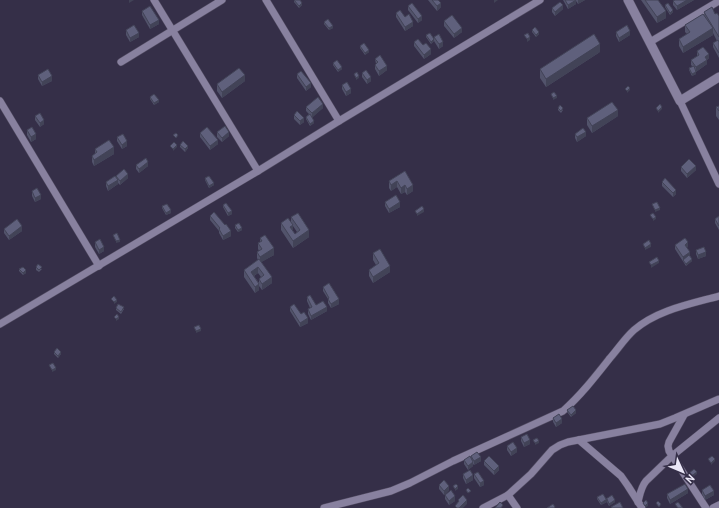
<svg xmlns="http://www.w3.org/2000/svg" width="719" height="508" viewBox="0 0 719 508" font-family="'PT Sans',sans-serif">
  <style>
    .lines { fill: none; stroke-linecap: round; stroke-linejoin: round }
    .minor-casing { stroke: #524c62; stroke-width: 8 }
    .tertiary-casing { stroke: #524c62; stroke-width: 10 }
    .minor { stroke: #88819f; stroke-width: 7 }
    .tertiary { stroke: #88819f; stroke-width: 9 }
    .wall { fill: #52536b; fill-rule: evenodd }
    .shaded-wall { fill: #424357 }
    .building { fill: #5f607c; stroke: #424357 }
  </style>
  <rect width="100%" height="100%" fill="#352f48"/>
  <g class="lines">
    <!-- minor casing -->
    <g class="minor-casing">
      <g id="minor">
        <path d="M154,0L258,171"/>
        <path d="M266,0L339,121"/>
        <path d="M650,42L719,1"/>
        <path d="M121,62L222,0"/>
        <path d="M0,101L99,266"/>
        <path d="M680,101L719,184"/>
        <path d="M0,324L258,171L339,121L540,0"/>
        <path d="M684,415L669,442L668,446L669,451L706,508"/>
        <path d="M579,440L621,476L628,486L642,508"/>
        <path d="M508,495L517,508"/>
        <path d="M638,502C640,494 641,487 646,481L672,456L719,418"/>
        <path d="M324,508L391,491L410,483L453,461L563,411C581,395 595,377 610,358C618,349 625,338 634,330C657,310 690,304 719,296"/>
        <path d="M483,508L508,495L531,474L552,450L560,445L568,442L660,424L675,418L719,399"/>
        <path d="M713,508L719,505"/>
      </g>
    </g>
    <!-- tertiary casing -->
    <g class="tertiary-casing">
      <path id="tertiary" d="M628,0L680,101L719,77"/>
    </g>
    <!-- minor -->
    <use href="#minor" class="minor"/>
    <!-- tertiary -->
    <use href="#tertiary" class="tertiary"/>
  </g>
  <!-- wall -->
  <g class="wall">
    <path d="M294,0L302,5L299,8L294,2Z"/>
    <path d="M428,0H439L441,7L437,11Z"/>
    <path d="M563,0H585L578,4L576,1V4L568,9Z"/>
    <path d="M641,0H658L666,18L657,23Z"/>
    <path d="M694,0L677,10L673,5V1Z"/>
    <path d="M665,5L673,12L670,15L665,7Z"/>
    <path d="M408,6L422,20L418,23L408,10Z"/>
    <path d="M552,8L563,9L555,16L552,12Z"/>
    <path d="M142,11L159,24L150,29L142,15Z"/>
    <path d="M704,12L715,14L719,16V58L713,47V43L717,41L713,33V35L683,53L679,46V39L687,34L685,32V25L704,15Z"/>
    <path d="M396,13L405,17L413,26L405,31L396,17Z"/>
    <path d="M444,21L462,32L454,38L444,26Z"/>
    <path d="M324,22L333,28L329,30L324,24Z"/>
    <path d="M126,30L139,37L130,42L126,35Z"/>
    <path d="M532,30L539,34L536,37L532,32Z"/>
    <path d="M616,32L630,35L619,42L616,36Z"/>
    <path d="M426,35L434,39V37L443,46L439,49L434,41L431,44L426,37Z"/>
    <path d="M414,42L423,45L431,54L424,59L414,46Z"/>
    <path d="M360,46L369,52L365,55L360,48Z"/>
    <path d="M697,51L709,58L707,60V64L696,72L695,70L696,74L692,76L689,70V68L693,67L691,65V60L697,56Z"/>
    <path d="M600,52L546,87L540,78V69Z"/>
    <path d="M375,59L387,70L379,76L375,69V65L376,64Z"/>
    <path d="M333,63L342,69L338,72L333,65Z"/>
    <path d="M362,73L371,81L367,84L362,77Z"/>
    <path d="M297,74L311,87L306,91L297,78Z"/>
    <path d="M38,75L52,81L42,86L38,79Z"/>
    <path d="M245,81L222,98L217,91V84Z"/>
    <path d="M342,85L351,93L346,96L342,89Z"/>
    <path d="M150,97L159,102L154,105L150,99Z"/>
    <path d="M719,106V120L716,116V107Z"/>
    <path d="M306,107L323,108L312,117L314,123L310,126L306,119V117L309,114L306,111Z"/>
    <path d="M558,108L563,110L561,113L558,110Z"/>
    <path d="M294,115L304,122L300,125L294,119Z"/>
    <path d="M35,116L44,124L40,127L35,120Z"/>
    <path d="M618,116L592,133L587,125V118Z"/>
    <path d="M27,130L36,139L31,142L27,135Z"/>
    <path d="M217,132L229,136L222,142L217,137Z"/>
    <path d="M200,133L218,144L210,150L200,137Z"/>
    <path d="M575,134L586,136L577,142L575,138Z"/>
    <path d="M117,137L127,146L122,149L117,141Z"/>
    <path d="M180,145L188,148L185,152L180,147Z"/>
    <path d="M95,149L114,154L94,166L92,162V156L95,154Z"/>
    <path d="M136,165L148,166L139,173L136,169Z"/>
    <path d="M681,167L696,170L687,178L681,171Z"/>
    <path d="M405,171L413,191L407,195L405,192L401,194L397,187L391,191L389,188V181Z"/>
    <path d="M115,176L128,178L120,185L118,183V184L108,191L106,186V182Z"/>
    <path d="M205,178L214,185L209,188L205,180Z"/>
    <path d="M662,182L676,194L673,197L662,186Z"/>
    <path d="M32,191L41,199L35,202L32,196Z"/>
    <path d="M385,202L400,207L389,213L385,206Z"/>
    <path d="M223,205L232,214L228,216L223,207Z"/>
    <path d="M162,206L171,213L166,215L162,208Z"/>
    <path d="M210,216L231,236L223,240L219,233V231L210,220Z"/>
    <path d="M719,216V230L715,223V219Z"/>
    <path d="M291,217L309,237L293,248L281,230V223H291ZM293,226L297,232L295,234L293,231Z"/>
    <path d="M235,225L242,230L238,232L235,228Z"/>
    <path d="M4,229L22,231L9,240L4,233Z"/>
    <path d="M260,238L274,255L261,262L272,283L262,290L259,286V290L255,293L244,277V270L258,260L257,258V252L259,251L258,249V243L260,242ZM258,273L261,277L259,279V283L254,276Z"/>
    <path d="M95,242L104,251L99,254L95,247Z"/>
    <path d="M675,245L688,246L687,247L692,261L686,266L675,249Z"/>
    <path d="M696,250L706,256L698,259L696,254Z"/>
    <path d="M373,253L390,272L373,283L369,276V270L376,265L373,260Z"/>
    <path d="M36,267L42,269L39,272L36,270Z"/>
    <path d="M19,269L26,273L23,275L19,271Z"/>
    <path d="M323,287L339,304L331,308L328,303V299L323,291Z"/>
    <path d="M307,297L316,305L327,311L311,320L308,314V309L310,308L307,301Z"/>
    <path d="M290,307L301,314L308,323L300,327L290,311Z"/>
    <path d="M116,308L124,309L121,314L116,310Z"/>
    <path d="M54,352L61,354L58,358L54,354Z"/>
    <path d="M567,410L576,413L571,417L567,412Z"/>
    <path d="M553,418L562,423L556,427L553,422Z"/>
    <path d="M521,437L530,444L524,447L521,441Z"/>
    <path d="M507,446L517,452L511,456L507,450Z"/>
    <path d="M471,456L481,461L474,465L473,464V466L468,470L464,464V460L471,458Z"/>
    <path d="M484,461L499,470L494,475L484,465Z"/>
    <path d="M463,474L473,480L466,484L463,478Z"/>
    <path d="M474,474L484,485L480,487L474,478Z"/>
    <path d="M439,485L449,490L444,495L439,489Z"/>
    <path d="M702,490L714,495L705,500L702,494Z"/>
    <path d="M688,493L670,504L667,498V494Z"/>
    <path d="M445,495L455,501L449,505L445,499Z"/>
    <path d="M597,497L606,499L615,502L609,506L607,502L601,505L597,499Z"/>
  </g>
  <!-- shaded-wall -->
  <g class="shaded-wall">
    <path d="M129,0H134L129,3Z"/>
    <path d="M494,0H498L494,3Z"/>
    <path d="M576,0V4L568,9V5Z"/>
    <path d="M578,0H585L578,4Z"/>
    <path d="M687,0H694L677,10V6Z"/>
    <path d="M302,3V5L299,8V6Z"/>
    <path d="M441,3V7L437,11V6Z"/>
    <path d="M563,5V9L555,16V12Z"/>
    <path d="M673,10V12L670,15V13Z"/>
    <path d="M666,11V18L657,23V17Z"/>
    <path d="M422,16V20L418,23V19Z"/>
    <path d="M159,20V24L150,29V25Z"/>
    <path d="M413,22V26L405,31V27Z"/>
    <path d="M333,26V28L329,30V28Z"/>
    <path d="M462,28V32L454,38V34Z"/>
    <path d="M713,28V35L683,53V47Z"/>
    <path d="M630,31V35L619,42V38Z"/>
    <path d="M539,32V34L536,37V35Z"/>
    <path d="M139,33V37L130,42V38Z"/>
    <path d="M530,37V40L527,42V39Z"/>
    <path d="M434,39V41L431,44V42Z"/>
    <path d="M443,42V46L439,49V44Z"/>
    <path d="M600,44V52L546,87V79Z"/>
    <path d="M431,49V54L424,59V55Z"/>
    <path d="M369,50V52L365,55V53Z"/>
    <path d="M709,54V58L705,61V57Z"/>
    <path d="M707,60V64L696,72V67Z"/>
    <path d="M387,66V70L379,76V71Z"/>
    <path d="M342,67V69L338,72V70Z"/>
    <path d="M696,72V74L692,76V74Z"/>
    <path d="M245,75V81L222,98V92Z"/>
    <path d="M52,76V81L42,86V82Z"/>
    <path d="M359,76V78L356,80V78Z"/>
    <path d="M371,77V81L367,84V80Z"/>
    <path d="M311,83V87L306,91V87Z"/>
    <path d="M630,88V90L627,93V91Z"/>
    <path d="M351,89V93L346,96V92Z"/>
    <path d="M557,96V98L553,100V98Z"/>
    <path d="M159,100V102L154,105V103Z"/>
    <path d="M323,104V108L312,118V113Z"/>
    <path d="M662,107V109L658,113V111Z"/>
    <path d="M618,110V116L592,133V126Z"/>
    <path d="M304,118V122L300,125V121Z"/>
    <path d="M44,120V124L40,127V123Z"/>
    <path d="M314,121V123L310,126V124Z"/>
    <path d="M229,132V136L222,142V138Z"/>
    <path d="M586,132V136L577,142V137Z"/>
    <path d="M36,134V139L31,142V137Z"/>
    <path d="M218,140V144L210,150V146Z"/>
    <path d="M127,141V146L122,149V145Z"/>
    <path d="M177,145V147L173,151V149Z"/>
    <path d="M188,146V148L185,152V149Z"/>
    <path d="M114,147V154L94,166V160Z"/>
    <path d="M148,162V166L139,173V169Z"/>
    <path d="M696,166V170L687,178V174Z"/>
    <path d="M128,174V178L120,185V181Z"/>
    <path d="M118,180V184L108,191V186Z"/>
    <path d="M397,181V187L391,191V185Z"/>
    <path d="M214,183V185L209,188V186Z"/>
    <path d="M405,185V192L401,194V188Z"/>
    <path d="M413,185V191L407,195V189Z"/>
    <path d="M676,190V194L673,197V193Z"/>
    <path d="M41,195V199L35,202V198Z"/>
    <path d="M400,202V207L389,213V209Z"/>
    <path d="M660,208V210L655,212V210Z"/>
    <path d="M424,209V212L417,216V214Z"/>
    <path d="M171,210V213L166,215V213Z"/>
    <path d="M232,211V214L228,216V213Z"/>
    <path d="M656,217V219L653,221V219Z"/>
    <path d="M293,225V231L290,227Z"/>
    <path d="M22,226V231L9,240V236Z"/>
    <path d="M242,228V230L238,232V230Z"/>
    <path d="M309,230V237L293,248V241Z"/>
    <path d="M231,231V236L223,240V236Z"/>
    <path d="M120,240V242L116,243V241Z"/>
    <path d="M688,242V246L685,249V245Z"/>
    <path d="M651,244V247L645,250V248Z"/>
    <path d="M104,247V251L99,254V250Z"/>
    <path d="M274,248V255L260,263V257Z"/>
    <path d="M690,252V256L683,261V257Z"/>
    <path d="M706,252V256L698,259V255Z"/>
    <path d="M692,259V261L686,266V264Z"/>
    <path d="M659,261V263L651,268V265Z"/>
    <path d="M390,266V272L373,283V277Z"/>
    <path d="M258,267V273L251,278V272Z"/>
    <path d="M26,270V273L23,275V273Z"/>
    <path d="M272,277V283L262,290V284Z"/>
    <path d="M259,284V290L255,293V287Z"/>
    <path d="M339,299V304L331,308V304Z"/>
    <path d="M117,300V302L114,304V302Z"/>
    <path d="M327,307V311L311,320V316Z"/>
    <path d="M119,317V319L116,321V319Z"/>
    <path d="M308,318V323L300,327V323Z"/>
    <path d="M201,329V331L196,333V331Z"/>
    <path d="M61,352V354L58,358V356Z"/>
    <path d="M56,368V370L52,372V370Z"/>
    <path d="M576,410V413L571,417V415Z"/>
    <path d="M562,419V423L556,427V423Z"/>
    <path d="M530,440V444L524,447V443Z"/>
    <path d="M539,441V443L535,445V443Z"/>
    <path d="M517,448V452L511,456V452Z"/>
    <path d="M481,457V461L474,465V461Z"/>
    <path d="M715,459V461L711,465V463Z"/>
    <path d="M473,462V466L468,470V466Z"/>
    <path d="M499,466V470L494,475V471Z"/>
    <path d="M697,472V474L690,479V477Z"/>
    <path d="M473,475V480L466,484V480Z"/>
    <path d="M484,481V485L480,487V483Z"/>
    <path d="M449,486V490L444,495V491Z"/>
    <path d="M458,486V489L455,491V489Z"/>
    <path d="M688,489V493L670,504V500Z"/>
    <path d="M714,491V495L705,500V496Z"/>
    <path d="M455,496V501L449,505V501Z"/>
    <path d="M607,499V502L601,505V503Z"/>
    <path d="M467,500V504L463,508H459Z"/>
    <path d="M615,500V502L609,506V504Z"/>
    <path d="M648,503V506L645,508V506Z"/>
  </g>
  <!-- building -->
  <g class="building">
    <path d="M294,0H300L302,3L299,6Z"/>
    <path d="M432,0H438L441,3L437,6Z"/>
    <path d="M565,0H576L568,5Z"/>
    <path d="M645,0H658L666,11L657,17Z"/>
    <path d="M675,0H687L677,6L673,1Z"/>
    <path d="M560,2L563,5L555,12L552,8Z"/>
    <path d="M412,3L422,16L418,19L408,6Z"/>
    <path d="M668,3L673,10L670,13L665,5Z"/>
    <path d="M150,6L159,20L150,25L142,11Z"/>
    <path d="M712,7L715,14L717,13L719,16V37L704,12Z"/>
    <path d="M400,10L405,17L409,14L413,22L405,27L396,13Z"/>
    <path d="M703,14L713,28L683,47L679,39L690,32L685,25Z"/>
    <path d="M452,15L462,28L454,34L444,21Z"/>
    <path d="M328,19L333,26L329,28L324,22Z"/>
    <path d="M134,25L139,33L130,38L126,30Z"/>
    <path d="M627,25L630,31L619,38L616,32Z"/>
    <path d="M535,27L539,32L536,35L532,30Z"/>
    <path d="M430,33L434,39L431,42L426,35Z"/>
    <path d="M528,33L530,37L527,39L524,35Z"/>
    <path d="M439,34L443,42L439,44L434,37Z"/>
    <path d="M594,34L600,44L546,79L540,69Z"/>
    <path d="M418,39L423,45L426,43L431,49L424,55L414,42Z"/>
    <path d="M718,40L719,42V53L713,43Z"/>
    <path d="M364,43L369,50L365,53L360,46Z"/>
    <path d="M703,47L709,54L705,57L707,60L696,67L691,60L699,55L697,51Z"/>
    <path d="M380,55L387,66L379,71L375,65L378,62L375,59Z"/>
    <path d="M337,60L342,67L338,70L333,63Z"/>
    <path d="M694,66L696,72L692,74L689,68Z"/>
    <path d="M239,68L245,75L222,92L217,84Z"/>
    <path d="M48,69L52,76L42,82L38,75Z"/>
    <path d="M366,70L371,77L367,80L362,73Z"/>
    <path d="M301,71L311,83L306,87L297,74Z"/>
    <path d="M357,72L359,76L356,78L354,74Z"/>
    <path d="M347,82L351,89L346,92L342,85Z"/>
    <path d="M628,86L630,88L627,91L625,89Z"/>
    <path d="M554,92L557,96L553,98L551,94Z"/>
    <path d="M154,94L159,100L154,103L150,97Z"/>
    <path d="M318,97L323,104L312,113L306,107Z"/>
    <path d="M612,102L618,110L592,126L587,118Z"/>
    <path d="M660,104L662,107L658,111L656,108Z"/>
    <path d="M560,105L563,108L561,111L558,108Z"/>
    <path d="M719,106V111L716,107Z"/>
    <path d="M297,111L304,118L300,121L294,115Z"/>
    <path d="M40,113L44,120L40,123L35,116Z"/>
    <path d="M310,114L314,121L310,124L306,117Z"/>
    <path d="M225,126L229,132L222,138L217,132Z"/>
    <path d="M32,127L36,134L31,137L27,130Z"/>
    <path d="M207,127L218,140L210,146L200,133Z"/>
    <path d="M583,128L586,132L577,137L575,134Z"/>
    <path d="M176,133L178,135L176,138L173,135Z"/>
    <path d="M123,134L127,141L122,145L117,137Z"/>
    <path d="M109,140L114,147L94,160L92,156L97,152L95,149Z"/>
    <path d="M183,141L188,146L185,149L180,145Z"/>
    <path d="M174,142L177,145L173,149L170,146Z"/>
    <path d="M146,158L148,162L139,169L136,165Z"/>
    <path d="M689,159L696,166L687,174L681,167Z"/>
    <path d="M124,169L128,174L120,181L116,176Z"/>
    <path d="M405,171L413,185L407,189L405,185L401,188L397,181L391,185L389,181Z"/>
    <path d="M115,176L118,180L108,186L106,182Z"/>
    <path d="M209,176L214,183L209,186L205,178Z"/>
    <path d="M665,178L676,190L673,193L662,182Z"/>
    <path d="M37,188L41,195L35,198L32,191Z"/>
    <path d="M396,195L400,202L389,209L385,202Z"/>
    <path d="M657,202L660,208L655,210L652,204Z"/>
    <path d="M226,203L232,211L228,213L223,205Z"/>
    <path d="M167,204L171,210L166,213L162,206Z"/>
    <path d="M422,206L424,209L417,214L415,211Z"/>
    <path d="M214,212L225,225L226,224L231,231L223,236L219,229L220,228L210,216Z"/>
    <path d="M298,213L309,230L293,241L281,223L288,218L293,225L290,227L295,234L300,230L291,217Z"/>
    <path d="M653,213L656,217L653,219L650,215Z"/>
    <path d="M719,216V226L715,219Z"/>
    <path d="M17,219L22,226L9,236L4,229Z"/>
    <path d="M239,223L242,228L238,230L235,225Z"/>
    <path d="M117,233L120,240L116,241L113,235Z"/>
    <path d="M265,235L274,248L260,257L257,252L262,249L258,243L262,241L260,238Z"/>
    <path d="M685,238L688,242L685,245L690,252L683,257L675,245Z"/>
    <path d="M100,239L104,247L99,250L95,242Z"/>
    <path d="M649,240L651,244L645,248L643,244Z"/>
    <path d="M704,247L706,252L698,255L696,250Z"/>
    <path d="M380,249L390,266L373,277L369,270L379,263L373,253Z"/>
    <path d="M689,255L692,259L686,264L683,260Z"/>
    <path d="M657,257L659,261L651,265L649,262Z"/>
    <path d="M259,259L272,277L262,284L259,279L264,275L258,267L251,272L259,284L255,287L244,270Z"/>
    <path d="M38,264L42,267L39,270L36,267Z"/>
    <path d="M23,267L26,270L23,273L19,269Z"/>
    <path d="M329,283L339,299L331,304L328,299L329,298L323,287Z"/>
    <path d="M310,295L316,305L323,301L327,307L311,316L308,309L312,307L307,297Z"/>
    <path d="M114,296L117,300L114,302L111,299Z"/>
    <path d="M118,304L124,307L121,312L116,308Z"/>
    <path d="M294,304L301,314L304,312L308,318L300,323L290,307Z"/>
    <path d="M117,314L119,317L116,319L114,317Z"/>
    <path d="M199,325L201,329L196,331L194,327Z"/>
    <path d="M57,348L61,352L58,356L54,352Z"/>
    <path d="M53,363L56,368L52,370L49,365Z"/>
    <path d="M573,406L576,410L571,415L567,410Z"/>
    <path d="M559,414L562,419L556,423L553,418Z"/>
    <path d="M527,434L530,440L524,443L521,437Z"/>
    <path d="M537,438L539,441L535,443L533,440Z"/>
    <path d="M513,442L517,448L511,452L507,446Z"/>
    <path d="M477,452L481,457L474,461L471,456Z"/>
    <path d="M470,456L473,462L468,466L464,460Z"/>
    <path d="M489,456L499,466L494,471L484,461Z"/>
    <path d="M712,456L715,459L711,463L708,459Z"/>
    <path d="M694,469L697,472L690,477L688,474Z"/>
    <path d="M470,470L473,475L466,480L463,474Z"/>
    <path d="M478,472L484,481L480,483L474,474Z"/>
    <path d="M444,480L449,486L444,491L439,485Z"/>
    <path d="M456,484L458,486L455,489L453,486Z"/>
    <path d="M685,484L688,489L670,500L667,494Z"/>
    <path d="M710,485L714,491L705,496L702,490Z"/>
    <path d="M468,488L471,491L468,493L466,490Z"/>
    <path d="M451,490L455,496L449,501L445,495Z"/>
    <path d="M603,494L606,499L612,495L615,500L609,504L607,499L601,503L597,497Z"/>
    <path d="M463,495L467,500L459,508H457L455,506L459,501L458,500Z"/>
    <path d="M646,500L648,503L645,506L643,503Z"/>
    <path d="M658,501L661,504L659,507L656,503Z"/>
    <path d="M500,502L503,505L501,508H495Z"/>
    <path d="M620,502L623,508H612L611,507Z"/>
    <path d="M678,502L683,508H678L675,504Z"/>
    <path d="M553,504L555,507L554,508H547Z"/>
  </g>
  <!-- north arrow -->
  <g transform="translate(683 472) rotate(134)" stroke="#352f48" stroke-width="3" paint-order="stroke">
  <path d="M0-3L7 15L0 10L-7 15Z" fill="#eae7f7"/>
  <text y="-6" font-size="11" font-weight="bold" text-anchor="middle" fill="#eae7f7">N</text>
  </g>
</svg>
